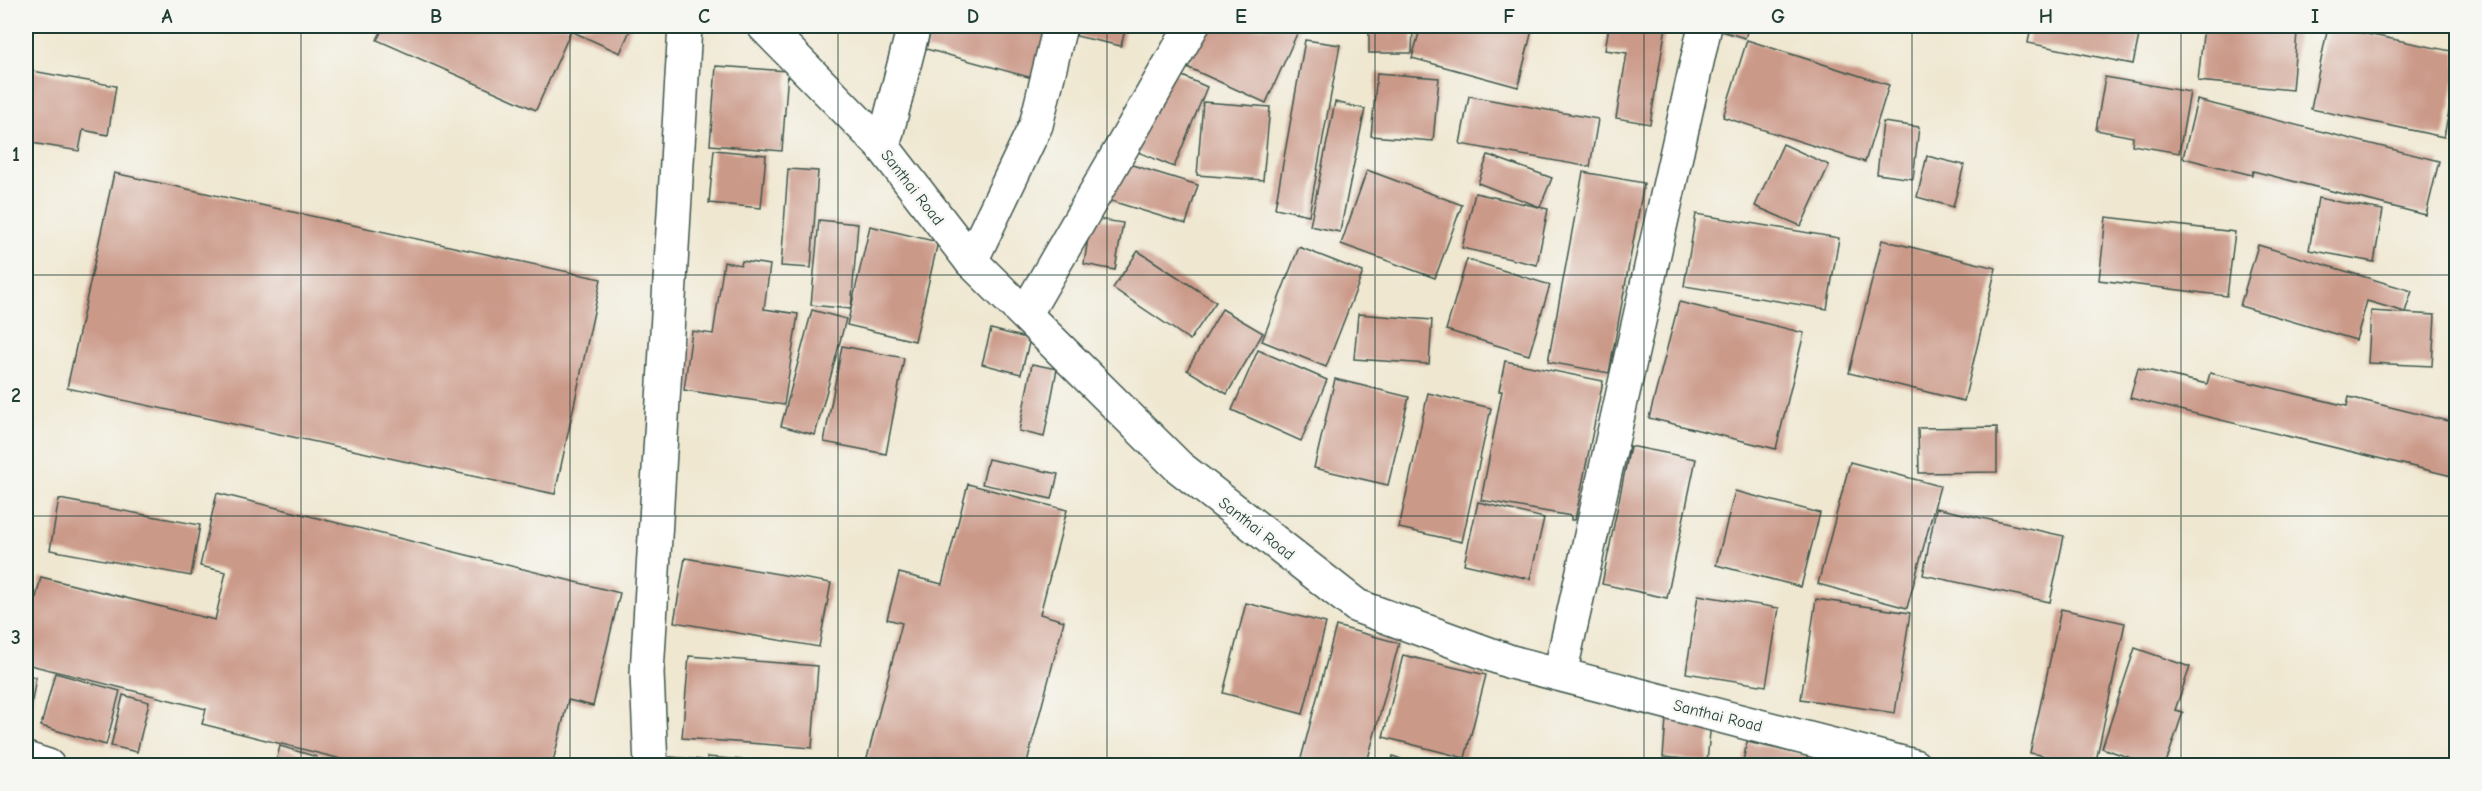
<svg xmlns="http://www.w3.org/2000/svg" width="2482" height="791" viewBox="0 0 2482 791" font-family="'Comic Neue',sans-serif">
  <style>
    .building { fill: #cb9988 }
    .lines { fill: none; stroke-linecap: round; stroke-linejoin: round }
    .minor-casing { stroke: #3e564b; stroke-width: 36 }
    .minor { stroke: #fff; stroke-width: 33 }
    .grid { fill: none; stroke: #1f3d34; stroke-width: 1.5; stroke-opacity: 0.55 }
    .labels { text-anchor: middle; stroke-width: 5; stroke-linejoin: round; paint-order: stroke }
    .street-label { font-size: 16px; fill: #1f3d34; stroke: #f6f6f2 }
    .neatline { fill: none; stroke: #1f3d34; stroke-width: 2 }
    .grid-label { font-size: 20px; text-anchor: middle; font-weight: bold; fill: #1f3d34 }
  </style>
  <rect width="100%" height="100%" fill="#f6f6f2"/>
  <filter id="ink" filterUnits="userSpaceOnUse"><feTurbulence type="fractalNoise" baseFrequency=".0167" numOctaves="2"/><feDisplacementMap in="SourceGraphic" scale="12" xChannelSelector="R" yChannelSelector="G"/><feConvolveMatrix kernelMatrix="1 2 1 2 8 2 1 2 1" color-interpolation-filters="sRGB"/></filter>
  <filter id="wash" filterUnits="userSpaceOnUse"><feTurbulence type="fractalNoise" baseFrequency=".008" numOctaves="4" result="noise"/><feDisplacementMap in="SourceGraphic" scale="24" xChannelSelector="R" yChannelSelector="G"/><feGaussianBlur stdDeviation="1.35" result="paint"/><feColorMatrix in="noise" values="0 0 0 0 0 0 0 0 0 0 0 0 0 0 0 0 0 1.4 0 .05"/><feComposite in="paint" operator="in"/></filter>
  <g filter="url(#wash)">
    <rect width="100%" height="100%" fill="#efe7d0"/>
    <g id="blocks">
      <!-- building -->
      <g class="building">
        <path d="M384,26H632L620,53L571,31L536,110L377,40Z"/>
        <path d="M932,26H1050L1036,79L926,49Z"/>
        <path d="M1078,26H1126L1121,46L1076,36Z"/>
        <path d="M1205,26L1300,27L1266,103L1187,67Z"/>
        <path d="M1347,26H1364V29Z"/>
        <path d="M1369,26H1413L1412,53H1369Z"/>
        <path d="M1421,26H1533L1518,87L1412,58Z"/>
        <path d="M1574,26H1591L1589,31Z"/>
        <path d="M1609,26H1666L1650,124L1616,118L1627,53L1605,50Z"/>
        <path d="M1712,26H1749L1745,38L1711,28Z"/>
        <path d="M2031,26H2141L2133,64L2028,43Z"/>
        <path d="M2204,26L2297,33L2292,90L2198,81Z"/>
        <path d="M2328,26L2456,52V76L2444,137L2311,109Z"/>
        <path d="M1305,40L1340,45L1309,215L1275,208Z"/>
        <path d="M1747,40L1889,85L1865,162L1723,117Z"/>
        <path d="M716,66L788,71L782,151L710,145Z"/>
        <path d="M27,70L116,86L108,135L83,130L79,151L26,142Z"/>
        <path d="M1169,70L1207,87L1174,167L1136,151Z"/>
        <path d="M1377,73L1439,78L1433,141L1371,136Z"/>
        <path d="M2105,77L2190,92L2179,153L2132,145L2133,137L2096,130Z"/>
        <path d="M1469,96L1598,119L1590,167L1460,144Z"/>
        <path d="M2197,100L2439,161L2426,215L2253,171L2252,175L2183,158Z"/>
        <path d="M1203,102L1270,107L1263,180L1197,175Z"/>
        <path d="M1335,102L1365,109L1340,232L1310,226Z"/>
        <path d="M1883,122L1919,127L1913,179L1877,174Z"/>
        <path d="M1783,144L1829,165L1801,226L1755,206Z"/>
        <path d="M714,150L766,155L761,208L709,203Z"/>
        <path d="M1488,155L1552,178L1540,207L1478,183Z"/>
        <path d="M1927,156L1964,165L1953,207L1917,197Z"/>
        <path d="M1119,161L1198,185L1186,224L1108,200Z"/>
        <path d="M788,169L818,171L811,268L781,266Z"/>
        <path d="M1367,170L1462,205L1435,278L1341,244Z"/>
        <path d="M1583,172L1644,183L1609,373L1548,362Z"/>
        <path d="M114,173L601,279L555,494L67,388Z"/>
        <path d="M1475,193L1548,209L1537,265L1462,248Z"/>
        <path d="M2318,198L2383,210L2374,262L2309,250Z"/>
        <path d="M1696,214L1839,238L1827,309L1684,286Z"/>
        <path d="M2106,217L2235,232L2227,296L2099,280Z"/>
        <path d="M1091,218L1123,223L1115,270L1084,264Z"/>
        <path d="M819,220L858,224L851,309L811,305Z"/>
        <path d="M870,226L938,242L915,341L847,325Z"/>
        <path d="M1882,240L1996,268L1964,401L1849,373Z"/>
        <path d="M2258,245L2412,291L2405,312L2367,301L2356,340L2240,306Z"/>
        <path d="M1299,247L1363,272L1326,367L1262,341Z"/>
        <path d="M1138,251L1216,302L1190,340L1113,288Z"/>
        <path d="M1467,259L1550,285L1529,355L1446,330Z"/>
        <path d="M742,261L770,265L764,309L798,314L784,405L684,390L692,331L713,334L724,262L741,265Z"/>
        <path d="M1679,302L1804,333L1776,449L1649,418Z"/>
        <path d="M1222,309L1263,333L1227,394L1187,370Z"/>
        <path d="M812,310L846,319L815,435L781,426Z"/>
        <path d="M2371,311L2435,315L2432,366L2368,363Z"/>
        <path d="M1358,314L1432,320L1429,364L1354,359Z"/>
        <path d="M991,329L1030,339L1021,374L982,364Z"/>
        <path d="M842,346L904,358L886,454L824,442Z"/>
        <path d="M1258,350L1327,380L1301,441L1232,410Z"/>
        <path d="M1505,361L1603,381L1575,520H1571V516L1481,500L1502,391H1499Z"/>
        <path d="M1032,364L1057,369L1044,437L1019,431Z"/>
        <path d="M2138,368L2207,384L2210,373L2347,406L2349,397L2456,423V477L2130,398Z"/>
        <path d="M1335,379L1409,397L1388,485L1314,468Z"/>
        <path d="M1428,393L1491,408L1462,542L1399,528Z"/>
        <path d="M1997,427V472L1919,473L1918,428Z"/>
        <path d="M1630,446L1696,459L1667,598L1602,584Z"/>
        <path d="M988,459L1058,474L1052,499L982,484Z"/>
        <path d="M1850,462L1940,486L1907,608L1818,584Z"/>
        <path d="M968,484L1067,510L1040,614L1064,621L1026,766H865L902,623L887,619L899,573L942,584Z"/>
        <path d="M1735,491L1820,513L1801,587L1716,565Z"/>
        <path d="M217,493L620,593L593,706L568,700L552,766H369L202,724L206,709L26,664V639L41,577L215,620L226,572L200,566Z"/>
        <path d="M59,499L200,525L191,576L50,550Z"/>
        <path d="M1478,502L1544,518L1530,579L1464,564Z"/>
        <path d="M1936,508L2064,536L2050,602L1923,575Z"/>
        <path d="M685,558L831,583L819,647L674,622Z"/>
        <path d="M1698,595L1779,608L1766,686L1686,673Z"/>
        <path d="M1816,599L1910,613L1895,713L1801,699Z"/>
        <path d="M1246,603L1326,623L1303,714L1223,693Z"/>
        <path d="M2061,609L2125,623L2095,766L2030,753Z"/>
        <path d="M1336,626L1399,643L1366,766H1299Z"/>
        <path d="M2135,648L2190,667L2175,710L2183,712L2165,766H2153L2102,748Z"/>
        <path d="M1403,655L1486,675L1465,758L1383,737Z"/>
        <path d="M689,656L818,666L812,748L682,738Z"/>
        <path d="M55,673L120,691L106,745L41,726Z"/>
        <path d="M26,675L36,677L28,725H26Z"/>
        <path d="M123,695L149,702L137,752L111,746Z"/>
        <path d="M1666,719L1711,723L1707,761L1663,757Z"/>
        <path d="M1747,742L1840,763V766H1742Z"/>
        <path d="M280,746L317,757L315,766H275Z"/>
        <path d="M1393,756L1417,765V766H1390Z"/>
        <path d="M670,757L702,760V766H669Z"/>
        <path d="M707,757L766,762V766H706Z"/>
      </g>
    </g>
  </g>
  <g filter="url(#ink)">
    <use href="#blocks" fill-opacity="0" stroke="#3e564b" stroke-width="1.5"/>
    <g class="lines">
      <!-- minor casing -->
      <g class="minor-casing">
        <g id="minor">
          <path d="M764,26L883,147L971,261L1179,467L1357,606L1511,662L1914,766"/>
          <path d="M883,147L914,26"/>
          <path d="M971,261L1036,125L1060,26"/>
          <path d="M1026,313L1192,26"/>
          <path d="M1560,674L1705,26"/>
          <path d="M26,759L48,766"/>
          <path d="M651,766L647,673L685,26"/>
        </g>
      </g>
      <!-- minor -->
      <use href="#minor" class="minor"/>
    </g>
  </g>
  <!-- grid -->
  <path class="grid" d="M301,26V766M570,26V766M838,26V766M1107,26V766M1375,26V766M1644,26V766M1912,26V766M2181,26V766M26,275H2456M26,516H2456"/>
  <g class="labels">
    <!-- street labels -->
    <g class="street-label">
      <text transform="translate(913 187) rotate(52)" y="6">Santhai Road</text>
      <text transform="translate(1257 528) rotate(38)" y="6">Santhai Road</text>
      <text transform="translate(1718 715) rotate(14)" y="6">Santhai Road</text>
    </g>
  </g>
  <!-- margin -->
  <rect width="2482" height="791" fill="none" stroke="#f6f6f2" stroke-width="66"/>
  <rect x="33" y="33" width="2416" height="725" class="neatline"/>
  <g class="grid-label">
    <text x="167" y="23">A</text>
    <text x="436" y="23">B</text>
    <text x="704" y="23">C</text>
    <text x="973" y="23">D</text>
    <text x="1241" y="23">E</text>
    <text x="1509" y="23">F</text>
    <text x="1778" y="23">G</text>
    <text x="2046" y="23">H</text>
    <text x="2315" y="23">I</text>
    <text x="16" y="161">1</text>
    <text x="16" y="402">2</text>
    <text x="16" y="644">3</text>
  </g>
</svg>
